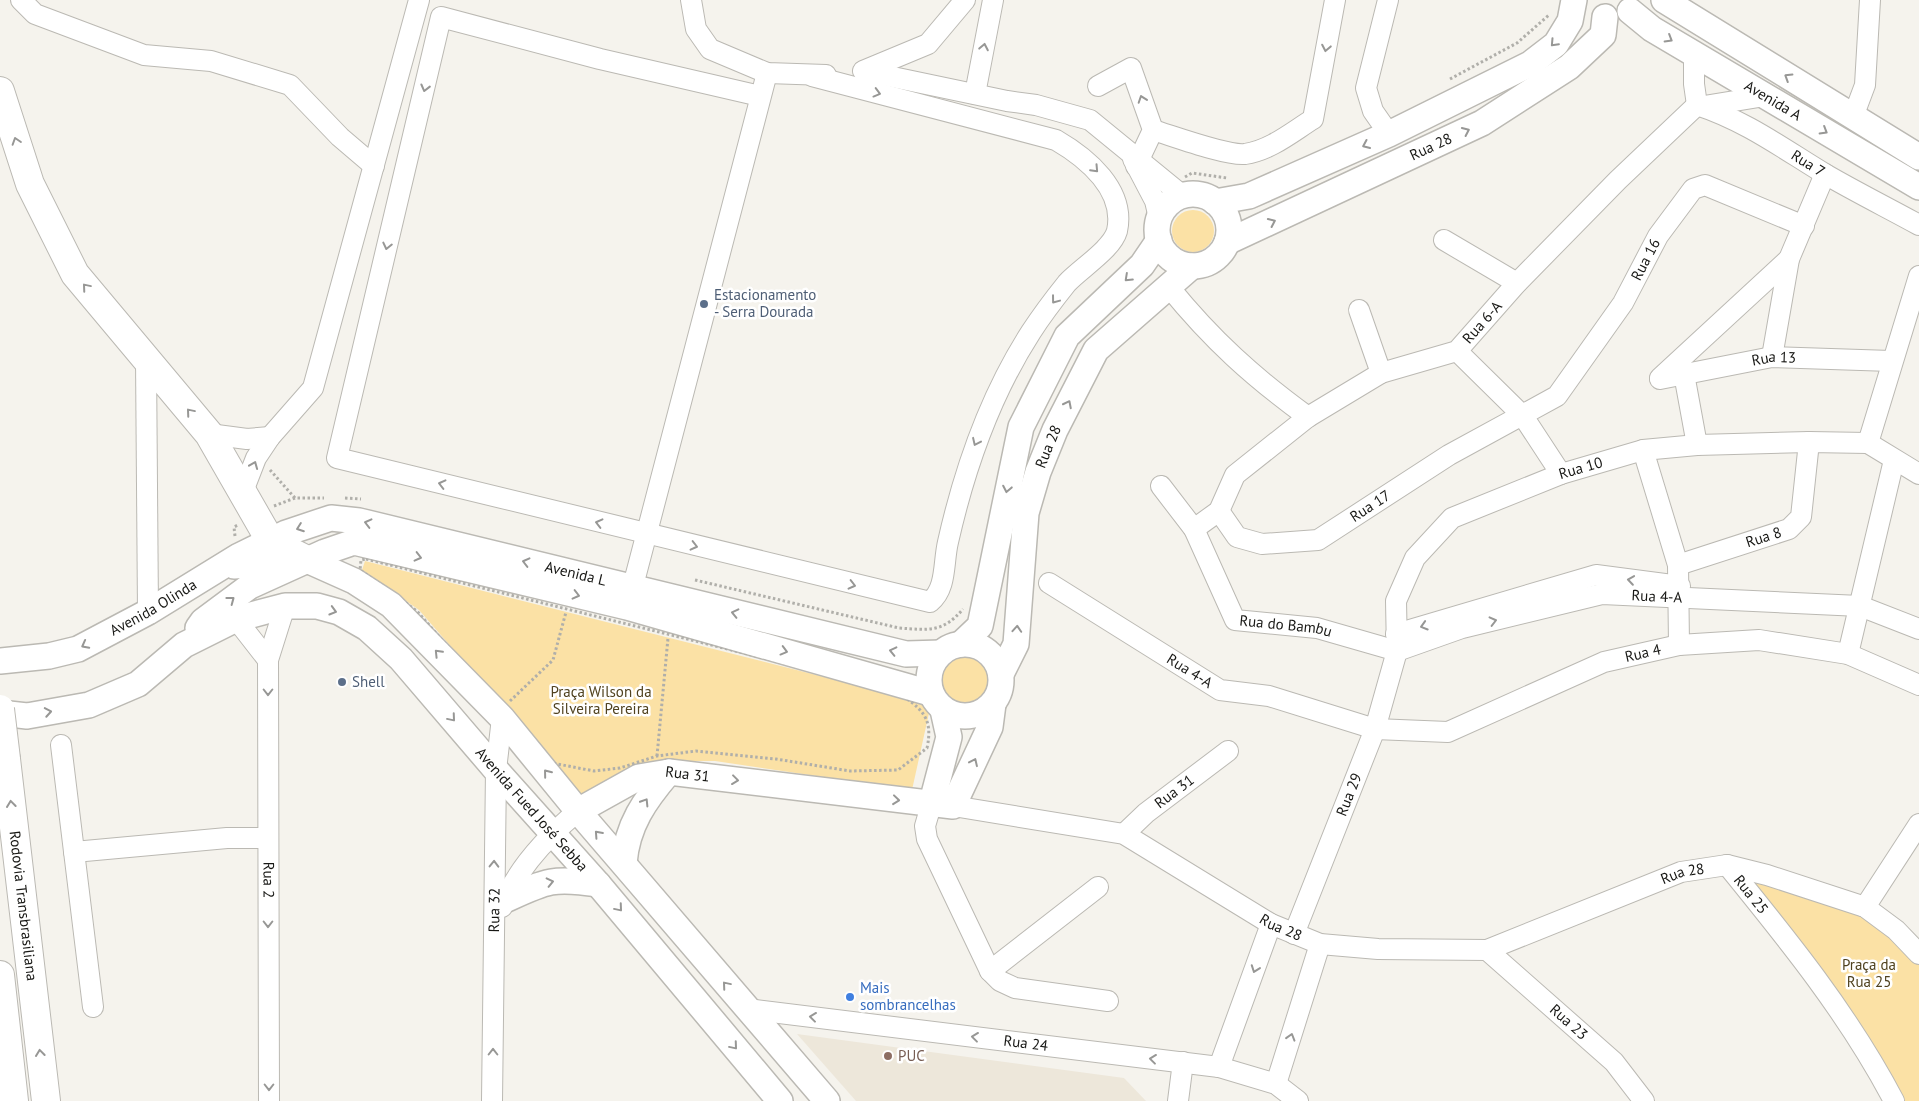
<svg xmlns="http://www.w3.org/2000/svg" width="1919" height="1101" viewBox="0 0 1919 1101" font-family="'PT Sans',sans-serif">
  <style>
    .built { fill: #ede7da }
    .green { fill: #fbe1a5 }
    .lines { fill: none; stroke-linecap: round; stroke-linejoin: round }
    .minor-casing { stroke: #bbb9b3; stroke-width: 22 }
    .major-casing { stroke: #bbb9b3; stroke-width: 28 }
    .highway-casing { stroke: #bbb9b3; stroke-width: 30 }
    .path { stroke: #b0afaa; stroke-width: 3; stroke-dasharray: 2.5 2.5; stroke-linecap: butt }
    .minor { stroke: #fff; stroke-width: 20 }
    .major { stroke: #fff; stroke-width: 25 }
    .highway { stroke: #fff; stroke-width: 28 }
    .highway-bridge-casing { stroke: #bbb9b3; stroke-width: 30; stroke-linecap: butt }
    .highway-bridge { stroke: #fff; stroke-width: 28 }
    .oneway { stroke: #979795 }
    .service-dot { fill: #5c6f8a; stroke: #fff; stroke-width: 2 }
    .shop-dot { fill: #3f7fe0; stroke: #fff; stroke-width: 2 }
    .education-dot { fill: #8d6e63; stroke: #fff; stroke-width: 2 }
    .labels { text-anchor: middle; stroke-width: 5; stroke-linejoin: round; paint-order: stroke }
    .street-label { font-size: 15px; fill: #171714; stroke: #fff }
    .service-label { font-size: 15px; fill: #4e5e75; stroke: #fff; text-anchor: start }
    .park-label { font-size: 15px; fill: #50421f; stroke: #fff }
    .shop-label { font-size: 15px; fill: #366cbe; stroke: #fff; text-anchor: start }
    .education-label { font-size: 15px; fill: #785e54; stroke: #fff; text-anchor: start }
  </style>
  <rect width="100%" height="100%" fill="#f5f3ed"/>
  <!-- built -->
  <path class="built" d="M797,1034L1124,1078L1146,1101H856Z"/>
  <!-- green -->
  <g class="green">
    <circle cx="1193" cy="231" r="21"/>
    <path d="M365,561L931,704L912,790L715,761H681L580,799L546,756L419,610L362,570Z"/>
    <circle cx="965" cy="680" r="24"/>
    <path d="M1727,865L1865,907L1919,954V1101H1885L1804,960Z"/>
  </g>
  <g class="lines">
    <!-- minor casing -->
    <g class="minor-casing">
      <g id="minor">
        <path d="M21,0L35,14L144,55L211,61L290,85L340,137L374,166"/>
        <path d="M691,0L696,29L710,49L767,73L826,75"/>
        <path d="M1388,0L1366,88L1373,111L1389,134"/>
        <path d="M1694,54V84L1697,105"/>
        <path d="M863,71L928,44L965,0"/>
        <path d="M864,71L1007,101L1036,105L1090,120L1183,196"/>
        <path d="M1098,86L1131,68L1153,130L1136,166"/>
        <path d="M975,94L993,0"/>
        <path d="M760,96L600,59L441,17L337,458L930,602C947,588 943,563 948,542C964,471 991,394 1031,332C1042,315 1055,298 1067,283C1080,269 1112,249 1117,231C1126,190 1087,158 1056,140L812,76"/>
        <path id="s1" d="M1697,105C1746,121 1782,148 1825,174C1856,192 1888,208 1919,225"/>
        <path d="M1704,106L1765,96"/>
        <path d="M1853,117L1865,85L1870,0"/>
        <path d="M1153,130C1173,136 1227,156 1245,154C1271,150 1292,132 1313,119L1335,0"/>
        <path d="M1133,159L1155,201L1159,218"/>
        <path d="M1444,240L1517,283"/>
        <path d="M1169,287C1212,340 1253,377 1308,417"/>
        <path d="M1359,310L1381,373"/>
        <path d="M1457,351L1523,416L1561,474"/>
        <path d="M1772,357L1789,259L1825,174"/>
        <path d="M146,359L148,612"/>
        <path d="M1684,374L1697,445"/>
        <path d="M1660,378L1789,259"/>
        <path id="s2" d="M1660,379L1772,357L1891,361"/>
        <path d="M209,434L247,439L270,437"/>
        <path d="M1868,443L1919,276"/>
        <path d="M1868,443L1919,474"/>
        <path d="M1643,450L1678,565L1679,645"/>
        <path id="s3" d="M1161,486L1194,529L1235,620L1317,628L1397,651"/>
        <path d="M242,494L256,458L270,437L313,388L419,0"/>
        <path id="s4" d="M1219,511L1237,537L1262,544L1318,540L1449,455L1557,396L1623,303L1658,236L1693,189L1705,185L1804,226"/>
        <path id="s5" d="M1194,529L1219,511L1235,475L1308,417L1381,373L1457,351L1517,283L1618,180L1697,105"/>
        <path id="s6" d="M1678,565L1789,529L1801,517L1809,442"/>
        <path id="s7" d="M1049,583L1220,690L1269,696L1375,729L1448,732L1604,662L1679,645L1759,640L1848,654L1919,685"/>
        <path d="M629,601L767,73"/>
        <path id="s8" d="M236,619L268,660L269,1101"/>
        <path d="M1396,634L1596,575L1680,586"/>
        <path id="s9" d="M1397,651L1462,628L1602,594L1860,606L1919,629"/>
        <path d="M1848,654L1894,460"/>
        <path d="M268,660L285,606"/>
        <path d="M61,745L93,1007"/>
        <path d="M932,802L925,826L927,839L990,971L1000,981L1015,988L1108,1001"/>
        <path id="s10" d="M953,806L1124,834L1271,924L1320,944L1378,949L1487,950L1681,872L1727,865L1767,875L1865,907L1896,930L1919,954"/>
        <path id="s11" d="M1124,834L1146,813L1228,751"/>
        <path d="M74,852L227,838H267"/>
        <path id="s12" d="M1727,865C1788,940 1849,1015 1894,1101"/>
        <path d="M502,907C516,869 547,837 578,811"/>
        <path d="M1865,907L1919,824"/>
        <path id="s13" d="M1294,934L1375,729L1397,651L1396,601L1415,558L1452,518L1561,474L1643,450L1697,445L1809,442L1868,443"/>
        <path id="s14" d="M1487,950L1614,1062L1644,1101"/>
        <path d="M990,971L1098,887"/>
        <path id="s15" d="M747,1009L1219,1067L1276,1084L1298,1101"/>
        <path d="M1219,1067L1271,924"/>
        <path d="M1276,1084L1320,944"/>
        <path id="s16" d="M492,1101L496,770L502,718"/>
        <path d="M1178,1101L1183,1062"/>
      </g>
    </g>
    <!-- major casing -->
    <g class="major-casing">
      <g id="major">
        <path d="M1664,0L1919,157"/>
        <path id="s17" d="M1630,11L1652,29L1919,187"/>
        <circle cx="1193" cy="230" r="36"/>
        <path d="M1215,202L1249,196L1389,134L1530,64L1556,44L1570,21L1574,0"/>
        <path id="s18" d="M1227,242L1482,123L1569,67L1603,35L1605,17"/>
        <path d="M234,566L307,560L354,581L391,605L502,718L578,811L827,1101"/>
        <path d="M198,628L203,621L250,586L325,552L354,542L627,607L930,693"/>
        <circle cx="965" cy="680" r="36"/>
        <path d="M961,644L980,626L1021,427L1067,336L1142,265L1159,240"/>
        <path id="s19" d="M0,661L49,656L78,649L148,612L239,556L286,533L331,518L359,521L906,654L941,653"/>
        <path id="s20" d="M1001,674L1016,644L1026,513L1038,472L1055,430L1096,350L1192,266"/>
        <path id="s21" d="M0,713L27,716L89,705L138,684L184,645L236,619L285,606H317L339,612L367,628L401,659L496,770L598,884L780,1101"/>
        <path d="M932,802L949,737L943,710"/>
        <path id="s22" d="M578,811L639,777L669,772L953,806L990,727L993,704"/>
        <path d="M624,863C627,825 645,800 669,772"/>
        <path d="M505,900C546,881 552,877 598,884"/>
      </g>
    </g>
    <!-- highway casing -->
    <g class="highway-casing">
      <g id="highway">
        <path d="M0,91L30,184L75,274L209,434L271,542L307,560"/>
        <path id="s23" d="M6,759L46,1101"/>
        <path d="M0,975L14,1101"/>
      </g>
    </g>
    <!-- path -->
    <g class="path">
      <path d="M1450,79L1517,43L1549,15"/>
      <path d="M1185,177L1192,173L1227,178"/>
      <path d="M270,470L295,498"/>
      <path d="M345,498L361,499"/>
      <path d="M274,506L295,498H324"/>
      <path d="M235,536L234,527L238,525"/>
      <path d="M366,559L896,691C920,708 934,716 927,748L898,770L850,771L776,759L696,751L657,756L620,768L594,771L547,762L417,611L360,570L361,560Z"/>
      <path d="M695,580L899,628C928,630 943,633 963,609"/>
      <path d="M510,701L553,660L566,612"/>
      <path d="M657,756L668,638"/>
    </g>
    <!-- minor -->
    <use href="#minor" class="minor"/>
    <!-- major -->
    <use href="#major" class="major"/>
    <!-- highway -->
    <use href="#highway" class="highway"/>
    <!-- highway-bridge casing -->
    <g class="highway-bridge-casing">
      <path id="highway-bridge" d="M0,709L6,759"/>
    </g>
    <!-- highway-bridge -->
    <use href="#highway-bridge" class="highway-bridge"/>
  </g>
  <!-- one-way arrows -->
  <defs><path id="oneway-chevron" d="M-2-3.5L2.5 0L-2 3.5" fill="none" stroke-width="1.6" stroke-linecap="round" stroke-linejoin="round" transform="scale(1.25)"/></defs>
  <g class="oneway">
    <use href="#oneway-chevron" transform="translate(1669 39) rotate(31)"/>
    <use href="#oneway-chevron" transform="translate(1554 43) rotate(133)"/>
    <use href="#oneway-chevron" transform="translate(984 47) rotate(-79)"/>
    <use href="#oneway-chevron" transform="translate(1326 48) rotate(101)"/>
    <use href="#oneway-chevron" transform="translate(1788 77) rotate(-148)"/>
    <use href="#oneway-chevron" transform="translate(425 88) rotate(104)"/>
    <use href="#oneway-chevron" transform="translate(877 93) rotate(15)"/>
    <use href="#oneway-chevron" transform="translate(1142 99) rotate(-109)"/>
    <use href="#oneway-chevron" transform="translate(1466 131) rotate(-25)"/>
    <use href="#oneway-chevron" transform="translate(1824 131) rotate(31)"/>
    <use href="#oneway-chevron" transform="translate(16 141) rotate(-108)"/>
    <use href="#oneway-chevron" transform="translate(1366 145) rotate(156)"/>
    <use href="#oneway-chevron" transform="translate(1095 169) rotate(47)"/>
    <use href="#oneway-chevron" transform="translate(1272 222) rotate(-25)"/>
    <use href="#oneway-chevron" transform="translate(387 246) rotate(103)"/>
    <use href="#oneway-chevron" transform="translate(1128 278) rotate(137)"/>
    <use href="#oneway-chevron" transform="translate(86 287) rotate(-130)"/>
    <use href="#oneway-chevron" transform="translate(1055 300) rotate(127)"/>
    <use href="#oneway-chevron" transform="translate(1068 404) rotate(-63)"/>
    <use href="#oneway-chevron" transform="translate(190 412) rotate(-130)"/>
    <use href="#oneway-chevron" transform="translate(976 442) rotate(115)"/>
    <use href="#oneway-chevron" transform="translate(254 465) rotate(-68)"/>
    <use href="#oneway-chevron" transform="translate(442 484) rotate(-166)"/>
    <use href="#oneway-chevron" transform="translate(1007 489) rotate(101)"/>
    <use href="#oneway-chevron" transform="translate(368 523) rotate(-166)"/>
    <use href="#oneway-chevron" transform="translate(599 523) rotate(-166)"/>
    <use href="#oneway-chevron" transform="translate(300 528) rotate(160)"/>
    <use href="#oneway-chevron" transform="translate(694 546) rotate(14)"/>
    <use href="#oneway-chevron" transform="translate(418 557) rotate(14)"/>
    <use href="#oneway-chevron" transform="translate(526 562) rotate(-166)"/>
    <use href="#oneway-chevron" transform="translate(1631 580) rotate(-172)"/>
    <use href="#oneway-chevron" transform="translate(852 585) rotate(14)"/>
    <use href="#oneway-chevron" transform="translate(576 595) rotate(14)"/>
    <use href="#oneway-chevron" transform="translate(231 600) rotate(-37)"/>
    <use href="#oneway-chevron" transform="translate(333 611) rotate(16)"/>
    <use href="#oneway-chevron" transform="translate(735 613) rotate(-167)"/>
    <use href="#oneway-chevron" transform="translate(1493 621) rotate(-14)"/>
    <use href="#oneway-chevron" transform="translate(1424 626) rotate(163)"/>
    <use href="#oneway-chevron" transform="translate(1017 629) rotate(-86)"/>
    <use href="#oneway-chevron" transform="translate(85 645) rotate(152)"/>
    <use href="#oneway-chevron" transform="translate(784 651) rotate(15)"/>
    <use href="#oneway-chevron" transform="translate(893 651) rotate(-167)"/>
    <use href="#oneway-chevron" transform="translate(438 653) rotate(-134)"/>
    <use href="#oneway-chevron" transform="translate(268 692) rotate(90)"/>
    <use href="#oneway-chevron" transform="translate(48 712) rotate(-10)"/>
    <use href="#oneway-chevron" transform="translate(452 718) rotate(50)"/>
    <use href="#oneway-chevron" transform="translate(974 762) rotate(-65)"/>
    <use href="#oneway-chevron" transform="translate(547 773) rotate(-129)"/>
    <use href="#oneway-chevron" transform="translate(735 780) rotate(7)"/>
    <use href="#oneway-chevron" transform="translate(896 800) rotate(6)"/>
    <use href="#oneway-chevron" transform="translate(645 802) rotate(-58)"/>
    <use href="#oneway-chevron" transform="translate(11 804) rotate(-97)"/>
    <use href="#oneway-chevron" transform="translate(598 834) rotate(-132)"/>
    <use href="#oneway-chevron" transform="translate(494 864) rotate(-89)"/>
    <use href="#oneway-chevron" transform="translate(550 882) rotate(-13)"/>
    <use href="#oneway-chevron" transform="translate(619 908) rotate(50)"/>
    <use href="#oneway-chevron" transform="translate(268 924) rotate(90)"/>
    <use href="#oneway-chevron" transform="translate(1255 969) rotate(110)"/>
    <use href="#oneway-chevron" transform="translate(726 985) rotate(-130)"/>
    <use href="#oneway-chevron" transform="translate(813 1017) rotate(-173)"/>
    <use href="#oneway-chevron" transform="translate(975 1037) rotate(-173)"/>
    <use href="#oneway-chevron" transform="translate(1291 1037) rotate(-73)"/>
    <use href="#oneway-chevron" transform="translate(734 1046) rotate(50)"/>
    <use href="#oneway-chevron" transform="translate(493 1052) rotate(-90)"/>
    <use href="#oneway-chevron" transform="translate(40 1053) rotate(-97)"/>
    <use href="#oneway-chevron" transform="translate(1153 1059) rotate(-173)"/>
    <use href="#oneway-chevron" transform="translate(269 1087) rotate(90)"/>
  </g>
  <!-- markers -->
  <g class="service-dot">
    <circle cx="704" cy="304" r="5"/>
    <circle cx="342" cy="682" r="5"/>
  </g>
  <circle class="shop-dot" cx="850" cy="997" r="5"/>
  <circle class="education-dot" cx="888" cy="1056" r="5"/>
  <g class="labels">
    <!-- street labels -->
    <g class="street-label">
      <text dy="5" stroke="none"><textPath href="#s17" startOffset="169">Avenida A</textPath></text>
      <text dy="5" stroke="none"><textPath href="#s18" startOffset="225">Rua 28</textPath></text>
      <text dy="5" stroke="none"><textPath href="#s1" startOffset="126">Rua 7</textPath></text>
      <text dy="5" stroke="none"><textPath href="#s4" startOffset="556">Rua 16</textPath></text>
      <text dy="5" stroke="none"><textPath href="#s5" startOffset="366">Rua 6-A</textPath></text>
      <text dy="5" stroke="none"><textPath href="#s2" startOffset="116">Rua 13</textPath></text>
      <text dy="5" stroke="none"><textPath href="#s20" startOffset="235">Rua 28</textPath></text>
      <text dy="5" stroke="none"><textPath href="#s13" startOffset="591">Rua 10</textPath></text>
      <text dy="5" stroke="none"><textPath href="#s4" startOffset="176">Rua 17</textPath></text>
      <text dy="5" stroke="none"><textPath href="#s6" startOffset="90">Rua 8</textPath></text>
      <text dy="5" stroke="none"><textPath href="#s19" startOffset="616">Avenida L</textPath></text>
      <text dy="5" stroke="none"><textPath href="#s9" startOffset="268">Rua 4-A</textPath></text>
      <text dy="5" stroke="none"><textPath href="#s19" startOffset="165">Avenida Olinda</textPath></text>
      <text dy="5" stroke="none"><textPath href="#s3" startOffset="205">Rua do Bambu</textPath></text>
      <text dy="5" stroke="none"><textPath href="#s7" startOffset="646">Rua 4</textPath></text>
      <text dy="5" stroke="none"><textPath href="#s7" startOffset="166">Rua 4-A</textPath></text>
      <text dy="5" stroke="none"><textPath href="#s22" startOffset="119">Rua 31</textPath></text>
      <text dy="5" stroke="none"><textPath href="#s11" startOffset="66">Rua 31</textPath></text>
      <text dy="5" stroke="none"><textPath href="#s13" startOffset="150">Rua 29</textPath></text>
      <text dy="5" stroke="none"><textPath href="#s21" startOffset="645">Avenida Fued José Sebba</textPath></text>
      <text dy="5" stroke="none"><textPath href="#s10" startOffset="776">Rua 28</textPath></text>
      <text dy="5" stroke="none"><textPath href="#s8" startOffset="272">Rua 2</textPath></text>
      <text dy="5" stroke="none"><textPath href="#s12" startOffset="38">Rua 25</textPath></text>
      <text dy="5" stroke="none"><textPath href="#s23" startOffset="148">Rodovia Transbrasiliana</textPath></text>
      <text dy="5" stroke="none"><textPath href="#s16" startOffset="191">Rua 32</textPath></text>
      <text dy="5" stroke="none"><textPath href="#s10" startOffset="356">Rua 28</textPath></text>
      <text dy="5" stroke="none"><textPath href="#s14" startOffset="109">Rua 23</textPath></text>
      <text dy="5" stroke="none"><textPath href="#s15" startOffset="281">Rua 24</textPath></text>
    </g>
    <!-- service labels -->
    <g class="service-label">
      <text x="714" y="300">Estacionamento<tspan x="714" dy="17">- Serra Dourada</tspan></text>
      <text x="352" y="687">Shell</text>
    </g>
    <!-- park labels -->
    <g class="park-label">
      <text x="601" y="697">Praça Wilson da<tspan x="601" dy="17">Silveira Pereira</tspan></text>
      <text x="1869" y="970">Praça da<tspan x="1869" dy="17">Rua 25</tspan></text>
    </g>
    <!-- shop labels -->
    <g class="shop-label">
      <text x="860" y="993">Mais<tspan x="860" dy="17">sombrancelhas</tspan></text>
    </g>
    <!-- education labels -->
    <g class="education-label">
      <text x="898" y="1061">PUC</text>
    </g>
  </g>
</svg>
